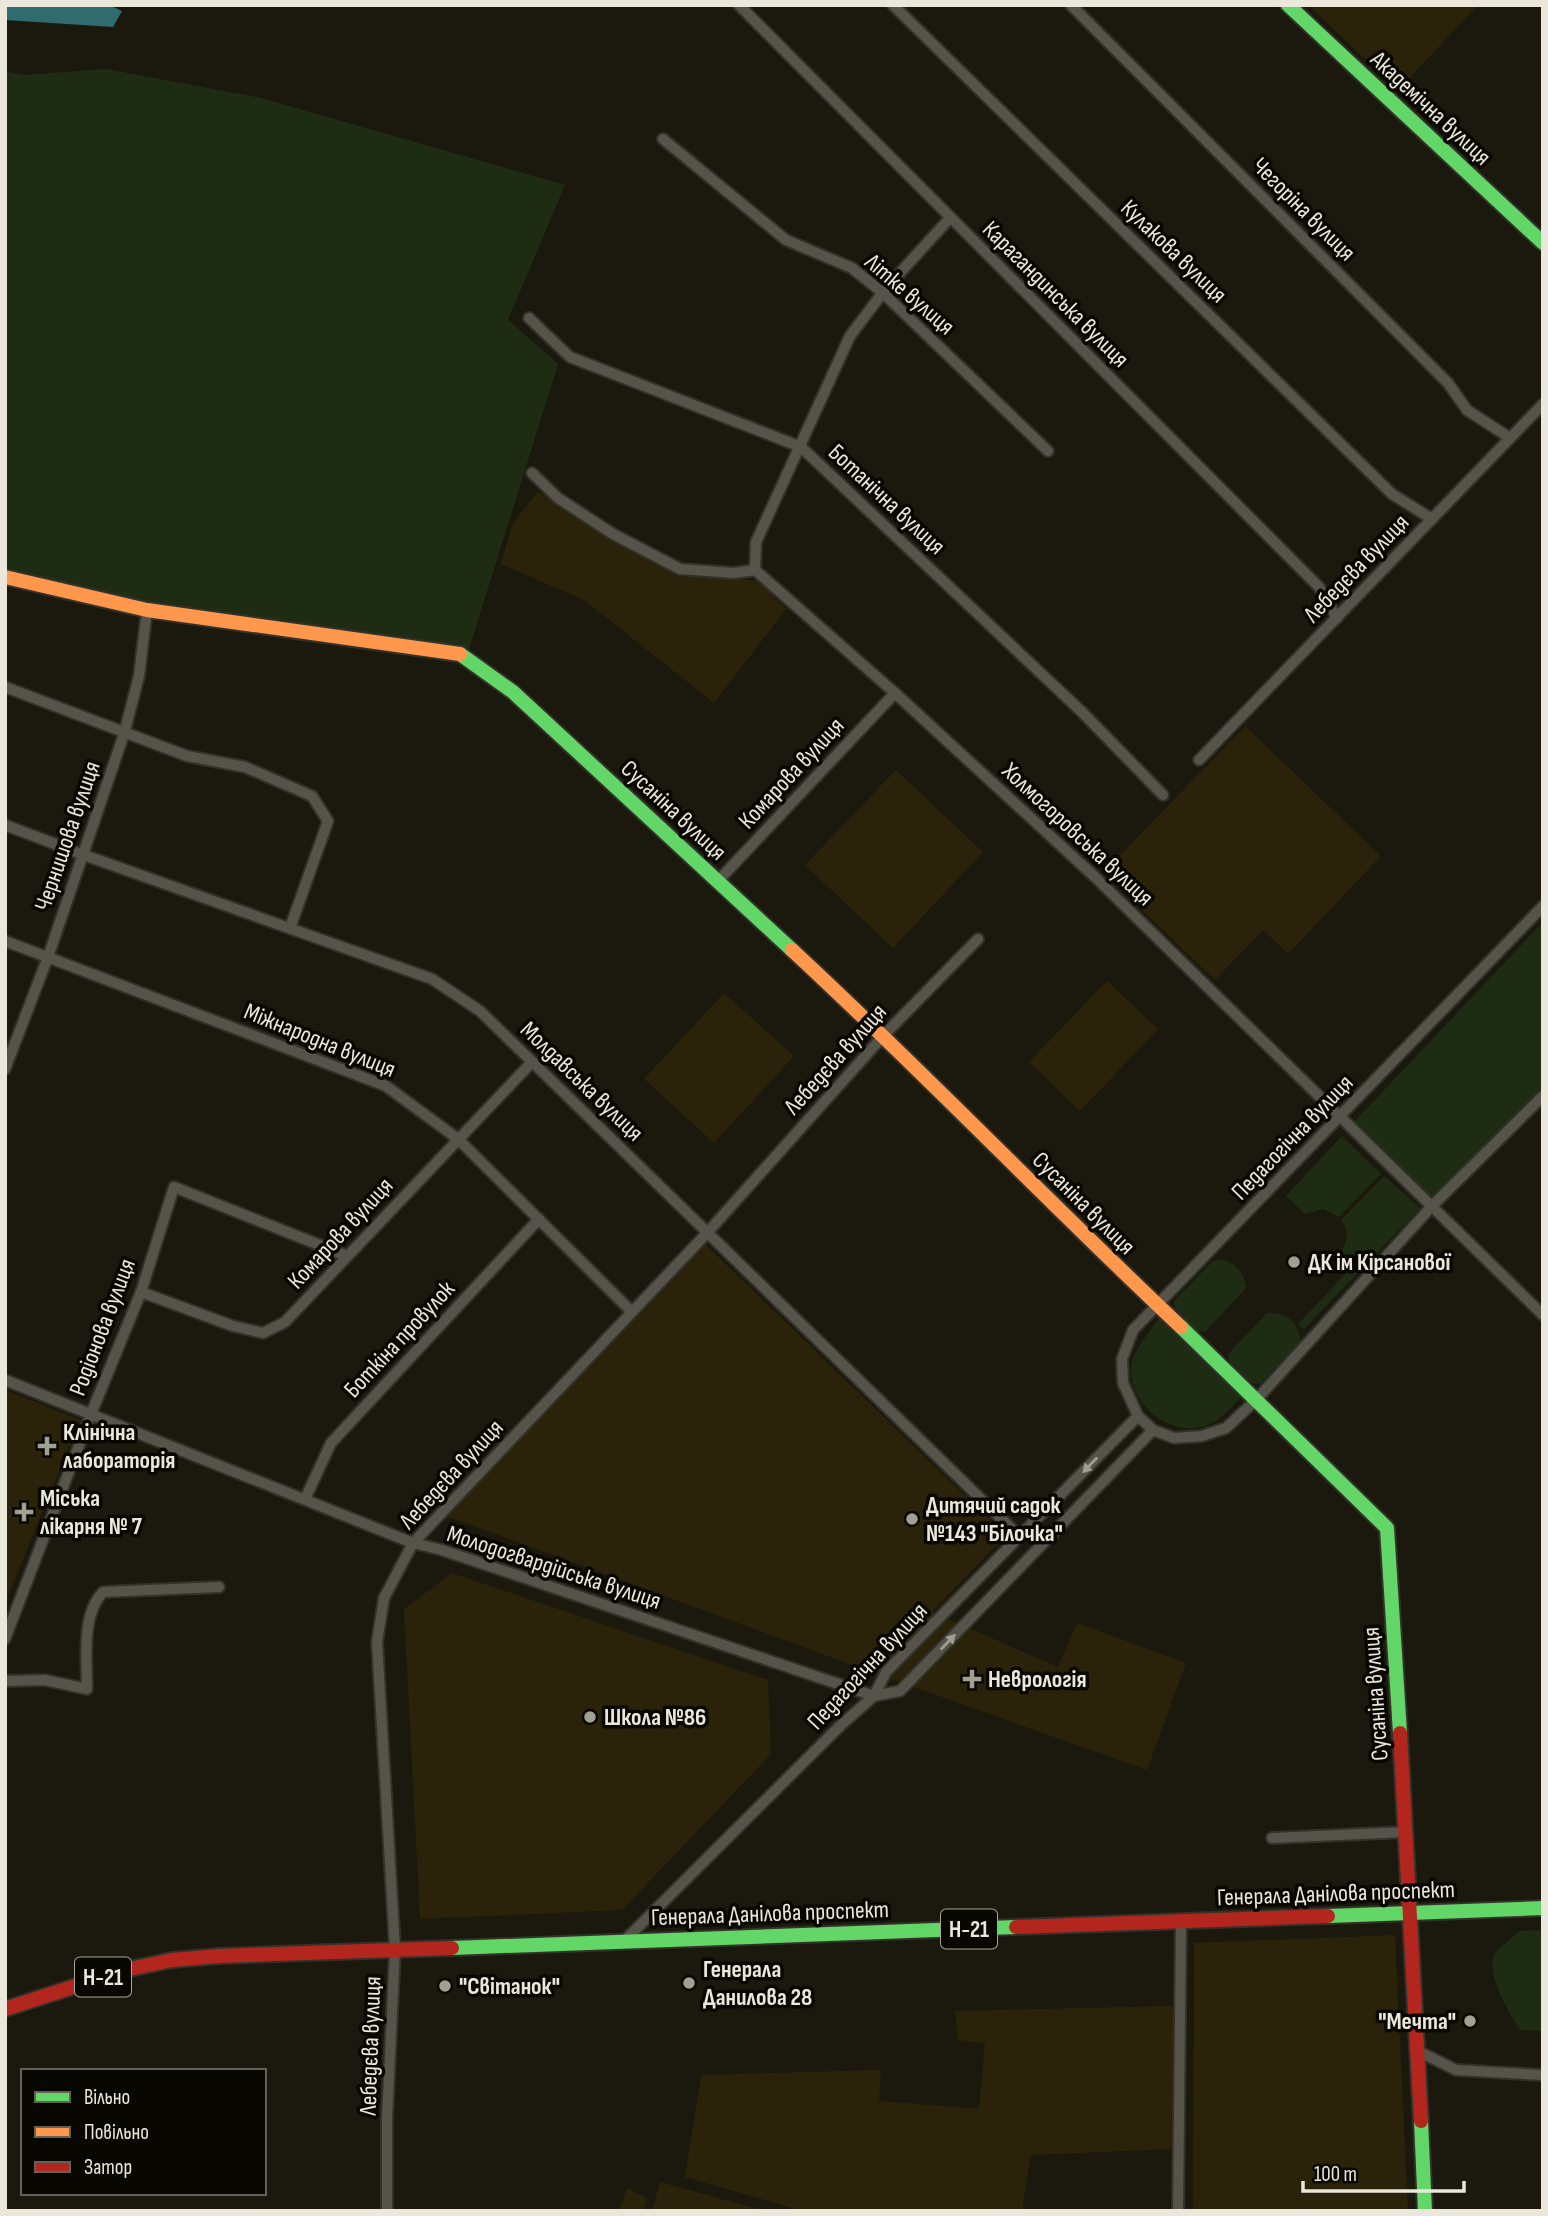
<svg xmlns="http://www.w3.org/2000/svg" width="1548" height="2216" viewBox="0 0 1548 2216" font-family="'Sofia Sans Condensed',sans-serif">
  <style>
    .built { fill: #2a2309 }
    .green { fill: #1f2c14 }
    .water { fill: #306b6f }
    .lines { fill: none; stroke-linecap: round; stroke-linejoin: round }
    .street-casing { stroke: #33322a; stroke-width: 14 }
    .fast-casing { stroke: #33322a; stroke-width: 18 }
    .slow-casing { stroke: #33322a; stroke-width: 18 }
    .jam-casing { stroke: #33322a; stroke-width: 18 }
    .street { stroke: #55534a; stroke-width: 10 }
    .fast { stroke: #63d668; stroke-width: 14 }
    .slow { stroke: #ff974d; stroke-width: 14 }
    .jam { stroke: #b3261e; stroke-width: 14 }
    .oneway { fill: #a09e92 }
    .poi-dot { fill: #a2a093; stroke: #090702; stroke-width: 2.5 }
    .labels { text-anchor: middle; stroke-width: 7; stroke-linejoin: round; paint-order: stroke }
    .shield { fill: #090702; stroke: #a7a49a; stroke-width: 2 }
    .shield-label { font-size: 23px; font-weight: bold; fill: #ebe8db }
    .street-label { font-size: 24px; fill: #ebe8db; stroke: #090702 }
    .poi-label { font-size: 24px; font-weight: bold; fill: #ebe8db; stroke: #090702; text-anchor: start }
  </style>
  <rect width="100%" height="100%" fill="#1b190e"/>
  <!-- built -->
  <g class="built">
    <path d="M1308,5H1478L1398,90Z"/>
    <path d="M538,491L610,538L679,574L759,581L786,609L714,703L584,600L501,564L512,525Z"/>
    <path d="M1245,726L1381,856L1288,954L1263,930L1215,980L1103,873Z"/>
    <path d="M896,770L983,852L893,948L805,865Z"/>
    <path d="M1107,981L1158,1029L1080,1111L1029,1062Z"/>
    <path d="M724,993L794,1056L714,1143L644,1079Z"/>
    <path d="M704,1243L1006,1535L932,1612L1058,1667L1077,1623L1186,1663L1147,1770L863,1669L447,1516Z"/>
    <path d="M5,1390L80,1420L5,1603Z"/>
    <path d="M452,1573L768,1680L771,1754L622,1910L420,1919L404,1609Z"/>
    <path d="M1395,1935L1408,2211H1193L1194,1943Z"/>
    <path d="M1174,2006L1171,2149L1031,2155L1022,2211H803L685,2177L701,2075L881,2070L879,2101L979,2109L985,2043L958,2040L955,2011Z"/>
    <path d="M660,2182L765,2211H652Z"/>
    <path d="M627,2188L647,2198L643,2211H619Z"/>
  </g>
  <!-- green -->
  <g class="green">
    <path d="M106,69L261,98L565,185L508,320L558,364L469,649L160,609L5,573V71L24,75Z"/>
    <path d="M1543,922V1086L1433,1198L1353,1123Z"/>
    <path d="M1342,1136L1381,1174L1339,1217L1323,1209L1305,1214L1286,1196Z"/>
    <path d="M1384,1176L1420,1208L1304,1329L1298,1324L1352,1267L1338,1255C1347,1243 1351,1233 1341,1220Z"/>
    <path d="M1224,1260C1238,1266 1244,1273 1246,1288L1206,1331H1193L1175,1313L1174,1301L1213,1261Z"/>
    <path d="M1267,1313C1287,1312 1297,1321 1301,1341L1260,1384L1247,1383L1229,1365L1228,1354Z"/>
    <path d="M1160,1317L1242,1396C1234,1404 1224,1416 1214,1422C1179,1442 1134,1411 1131,1373C1129,1354 1150,1332 1160,1317Z"/>
    <path d="M1543,1930V2031L1520,2030C1510,2013 1484,1973 1495,1954C1501,1946 1512,1938 1519,1931Z"/>
  </g>
  <!-- water -->
  <path class="water" d="M5,5H109L122,11L113,27L5,20Z"/>
  <g class="lines">
    <!-- street casing -->
    <g class="street-casing">
      <g id="street">
        <path d="M739,5L1319,587L1337,618"/>
        <path d="M893,5L1392,494L1432,519"/>
        <path d="M1071,5L1448,383L1467,410L1510,438"/>
        <path d="M663,139L786,240L852,268L883,293L1048,451"/>
        <path d="M529,318L570,357L801,447L1082,712L1163,795"/>
        <path d="M532,473L558,498L613,534L680,569L734,573L755,570L895,693L1095,877L1543,1315"/>
        <path d="M755,570L756,542L850,336L887,287L950,218"/>
        <path d="M5,687L187,756L245,767L312,796L328,821L290,928"/>
        <path d="M1199,760L1543,404"/>
        <path d="M5,825L84,855L432,979L480,1011L1020,1537"/>
        <path d="M718,881L895,693"/>
        <path d="M1543,906L1133,1330L1122,1359L1123,1383L1138,1416L1153,1430L1174,1438L1202,1436L1226,1428L1256,1400L1432,1206L1543,1096"/>
        <path d="M5,941L386,1086L458,1139L632,1312"/>
        <path d="M5,1069L48,957L124,734L139,676L147,610"/>
        <path d="M141,1292L233,1326L263,1333L285,1322L532,1062"/>
        <path d="M5,1380L413,1543L442,1550L874,1696L900,1691L1153,1430"/>
        <path d="M305,1499L331,1443L539,1219"/>
        <path d="M5,1639L91,1414L141,1292L174,1187L347,1256"/>
        <path d="M5,1681L45,1680L87,1689C87,1659 81,1615 103,1592L219,1587"/>
        <path d="M1272,1838L1406,1832"/>
        <path d="M624,1941L841,1725L874,1696L886,1672L1138,1416"/>
        <path d="M1418,2051L1456,2070L1543,2075"/>
        <path d="M387,2211V2118L395,1949L377,1642L384,1598L413,1543L707,1233L884,1035L978,939"/>
        <path d="M1178,2211L1181,1921"/>
      </g>
    </g>
    <!-- fast casing -->
    <g class="fast-casing">
      <g id="fast">
        <path d="M1288,5L1543,243"/>
        <path d="M460,654L513,692L792,950"/>
        <path d="M1181,1327L1387,1528L1400,1733"/>
        <path d="M1328,1916L1543,1908"/>
        <path d="M452,1948L1016,1927"/>
        <path d="M1421,2121L1425,2211"/>
      </g>
    </g>
    <!-- slow casing -->
    <g class="slow-casing">
      <g id="slow">
        <path d="M5,577L147,610L460,654"/>
        <path d="M792,950C925,1073 1049,1203 1181,1327"/>
      </g>
    </g>
    <!-- jam casing -->
    <g class="jam-casing">
      <g id="jam">
        <path d="M1400,1733L1421,2121"/>
        <path d="M1016,1927L1328,1916"/>
        <path d="M5,2009L125,1970L172,1960L219,1956L452,1948"/>
      </g>
    </g>
    <!-- street -->
    <use href="#street" class="street"/>
    <!-- fast -->
    <use href="#fast" class="fast"/>
    <!-- slow -->
    <use href="#slow" class="slow"/>
    <!-- jam -->
    <use href="#jam" class="jam"/>
  </g>
  <!-- one-way arrows -->
  <defs><path id="oneway-solid" d="M-6-.8H1V-3.2L6.5 0L1 3.2V.8H-6Z" transform="scale(1.75)"/></defs>
  <g class="oneway">
    <use href="#oneway-solid" transform="translate(1090 1465) rotate(134)"/>
    <use href="#oneway-solid" transform="translate(948 1642) rotate(-46)"/>
  </g>
  <!-- markers -->
  <g class="poi-dot">
    <circle cx="1294" cy="1262" r="7"/>
    <path d="M43.5 1435.5h7v7h7v7h-7v7h-7v-7h-7v-7h7z"/>
    <path d="M20.5 1501.5h7v7h7v7h-7v7h-7v-7h-7v-7h7z"/>
    <circle cx="912" cy="1519" r="7"/>
    <path d="M968.5 1668.5h7v7h7v7h-7v7h-7v-7h-7v-7h7z"/>
    <circle cx="590" cy="1717" r="7"/>
    <circle cx="689" cy="1983" r="7"/>
    <circle cx="445" cy="1986" r="7"/>
    <circle cx="1470" cy="2021" r="7"/>
  </g>
  <g class="labels">
    <!-- shield labels -->
    <g class="shield">
      <rect x="941" y="1909.5" width="56" height="39" rx="5"/>
      <rect x="75" y="1957.5" width="56" height="39" rx="5"/>
    </g>
    <g class="shield-label">
      <text x="969" y="1937">Н-21</text>
      <text x="103" y="1985">Н-21</text>
    </g>
    <!-- street labels -->
    <g class="street-label">
      <text transform="translate(1431 108) rotate(43)" y="8">Академічна вулиця</text>
      <text transform="translate(1304 209) rotate(45)" y="8">Чегоріна вулиця</text>
      <text transform="translate(1174 251) rotate(44)" y="8">Кулакова вулиця</text>
      <text transform="translate(910 294) rotate(41)" y="8">Літке вулиця</text>
      <text transform="translate(1056 294) rotate(45)" y="8">Карагандинська вулиця</text>
      <text transform="translate(887 499) rotate(43)" y="8">Ботанічна вулиця</text>
      <text transform="translate(1356 568) rotate(-46)" y="8">Лебедєва вулиця</text>
      <text transform="translate(791 773) rotate(-47)" y="8">Комарова вулиця</text>
      <text transform="translate(674 810) rotate(43)" y="8">Сусаніна вулиця</text>
      <text transform="translate(1078 834) rotate(43)" y="8">Холмогоровська вулиця</text>
      <text transform="translate(67 836) rotate(-71)" y="8">Чернишова вулиця</text>
      <text transform="translate(320 1040) rotate(22)" y="8">Міжнародна вулиця</text>
      <text transform="translate(835 1059) rotate(-48)" y="8">Лебедєва вулиця</text>
      <text transform="translate(582 1081) rotate(44)" y="8">Молдавська вулиця</text>
      <text transform="translate(1292 1137) rotate(-46)" y="8">Педагогічна вулиця</text>
      <text transform="translate(1084 1203) rotate(45)" y="8">Сусаніна вулиця</text>
      <text transform="translate(340 1233) rotate(-47)" y="8">Комарова вулиця</text>
      <text transform="translate(102 1327) rotate(-69)" y="8">Родіонова вулиця</text>
      <text transform="translate(399 1339) rotate(-47)" y="8">Боткіна провулок</text>
      <text transform="translate(451 1474) rotate(-47)" y="8">Лебедєва вулиця</text>
      <text transform="translate(554 1567) rotate(18)" y="8">Молодогвардійська вулиця</text>
      <text transform="translate(867 1666) rotate(-47)" y="8">Педагогічна вулиця</text>
      <text transform="translate(1375 1694) rotate(-94)" y="8">Сусаніна вулиця</text>
      <text transform="translate(1336 1893) rotate(-2)" y="8">Генерала Данілова проспект</text>
      <text transform="translate(770 1913) rotate(-2)" y="8">Генерала Данілова проспект</text>
      <text transform="translate(370 2046) rotate(-88)" y="8">Лебедєва вулиця</text>
    </g>
    <!-- poi labels -->
    <g class="poi-label">
      <text x="1308" y="1270">ДК ім Кірсанової</text>
      <text x="63" y="1440">Клінічна<tspan x="63" dy="28">лабораторія</tspan></text>
      <text x="40" y="1506">Міська<tspan x="40" dy="28">лікарня № 7</tspan></text>
      <text x="926" y="1513">Дитячий садок<tspan x="926" dy="28">№143 "Білочка"</tspan></text>
      <text x="988" y="1687">Неврологія</text>
      <text x="604" y="1725">Школа №86</text>
      <text x="703" y="1977">Генерала<tspan x="703" dy="28">Данилова 28</tspan></text>
      <text x="459" y="1994">"Світанок"</text>
      <text x="1456" y="2029" text-anchor="end">"Мечта"</text>
    </g>
  </g>
  <!-- border -->
  <rect width="1548" height="2216" fill="none" stroke="#ebe8db" stroke-width="14"/>
  <!-- legend -->
  <rect x="21" y="2069" width="245" height="126" fill="#090702" stroke="#636159" stroke-width="2"/>
  <rect x="35" y="2092" width="35" height="10" fill="#63d668" stroke="#636159" stroke-width="2"/>
  <text x="84" y="2104" font-size="21" fill="#ebe8db">Вільно</text>
  <rect x="35" y="2127" width="35" height="10" fill="#ff974d" stroke="#636159" stroke-width="2"/>
  <text x="84" y="2139" font-size="21" fill="#ebe8db">Повільно</text>
  <rect x="35" y="2162" width="35" height="10" fill="#b3261e" stroke="#636159" stroke-width="2"/>
  <text x="84" y="2174" font-size="21" fill="#ebe8db">Затор</text>
  <!-- scale -->
  <path d="M1303 2181v10h161v-10" fill="none" stroke="#ebe8db" stroke-width="3.5"/>
  <text x="1314" y="2181" font-size="21" fill="#ebe8db" stroke="#090702" stroke-width="5" paint-order="stroke">100 m</text>
</svg>
